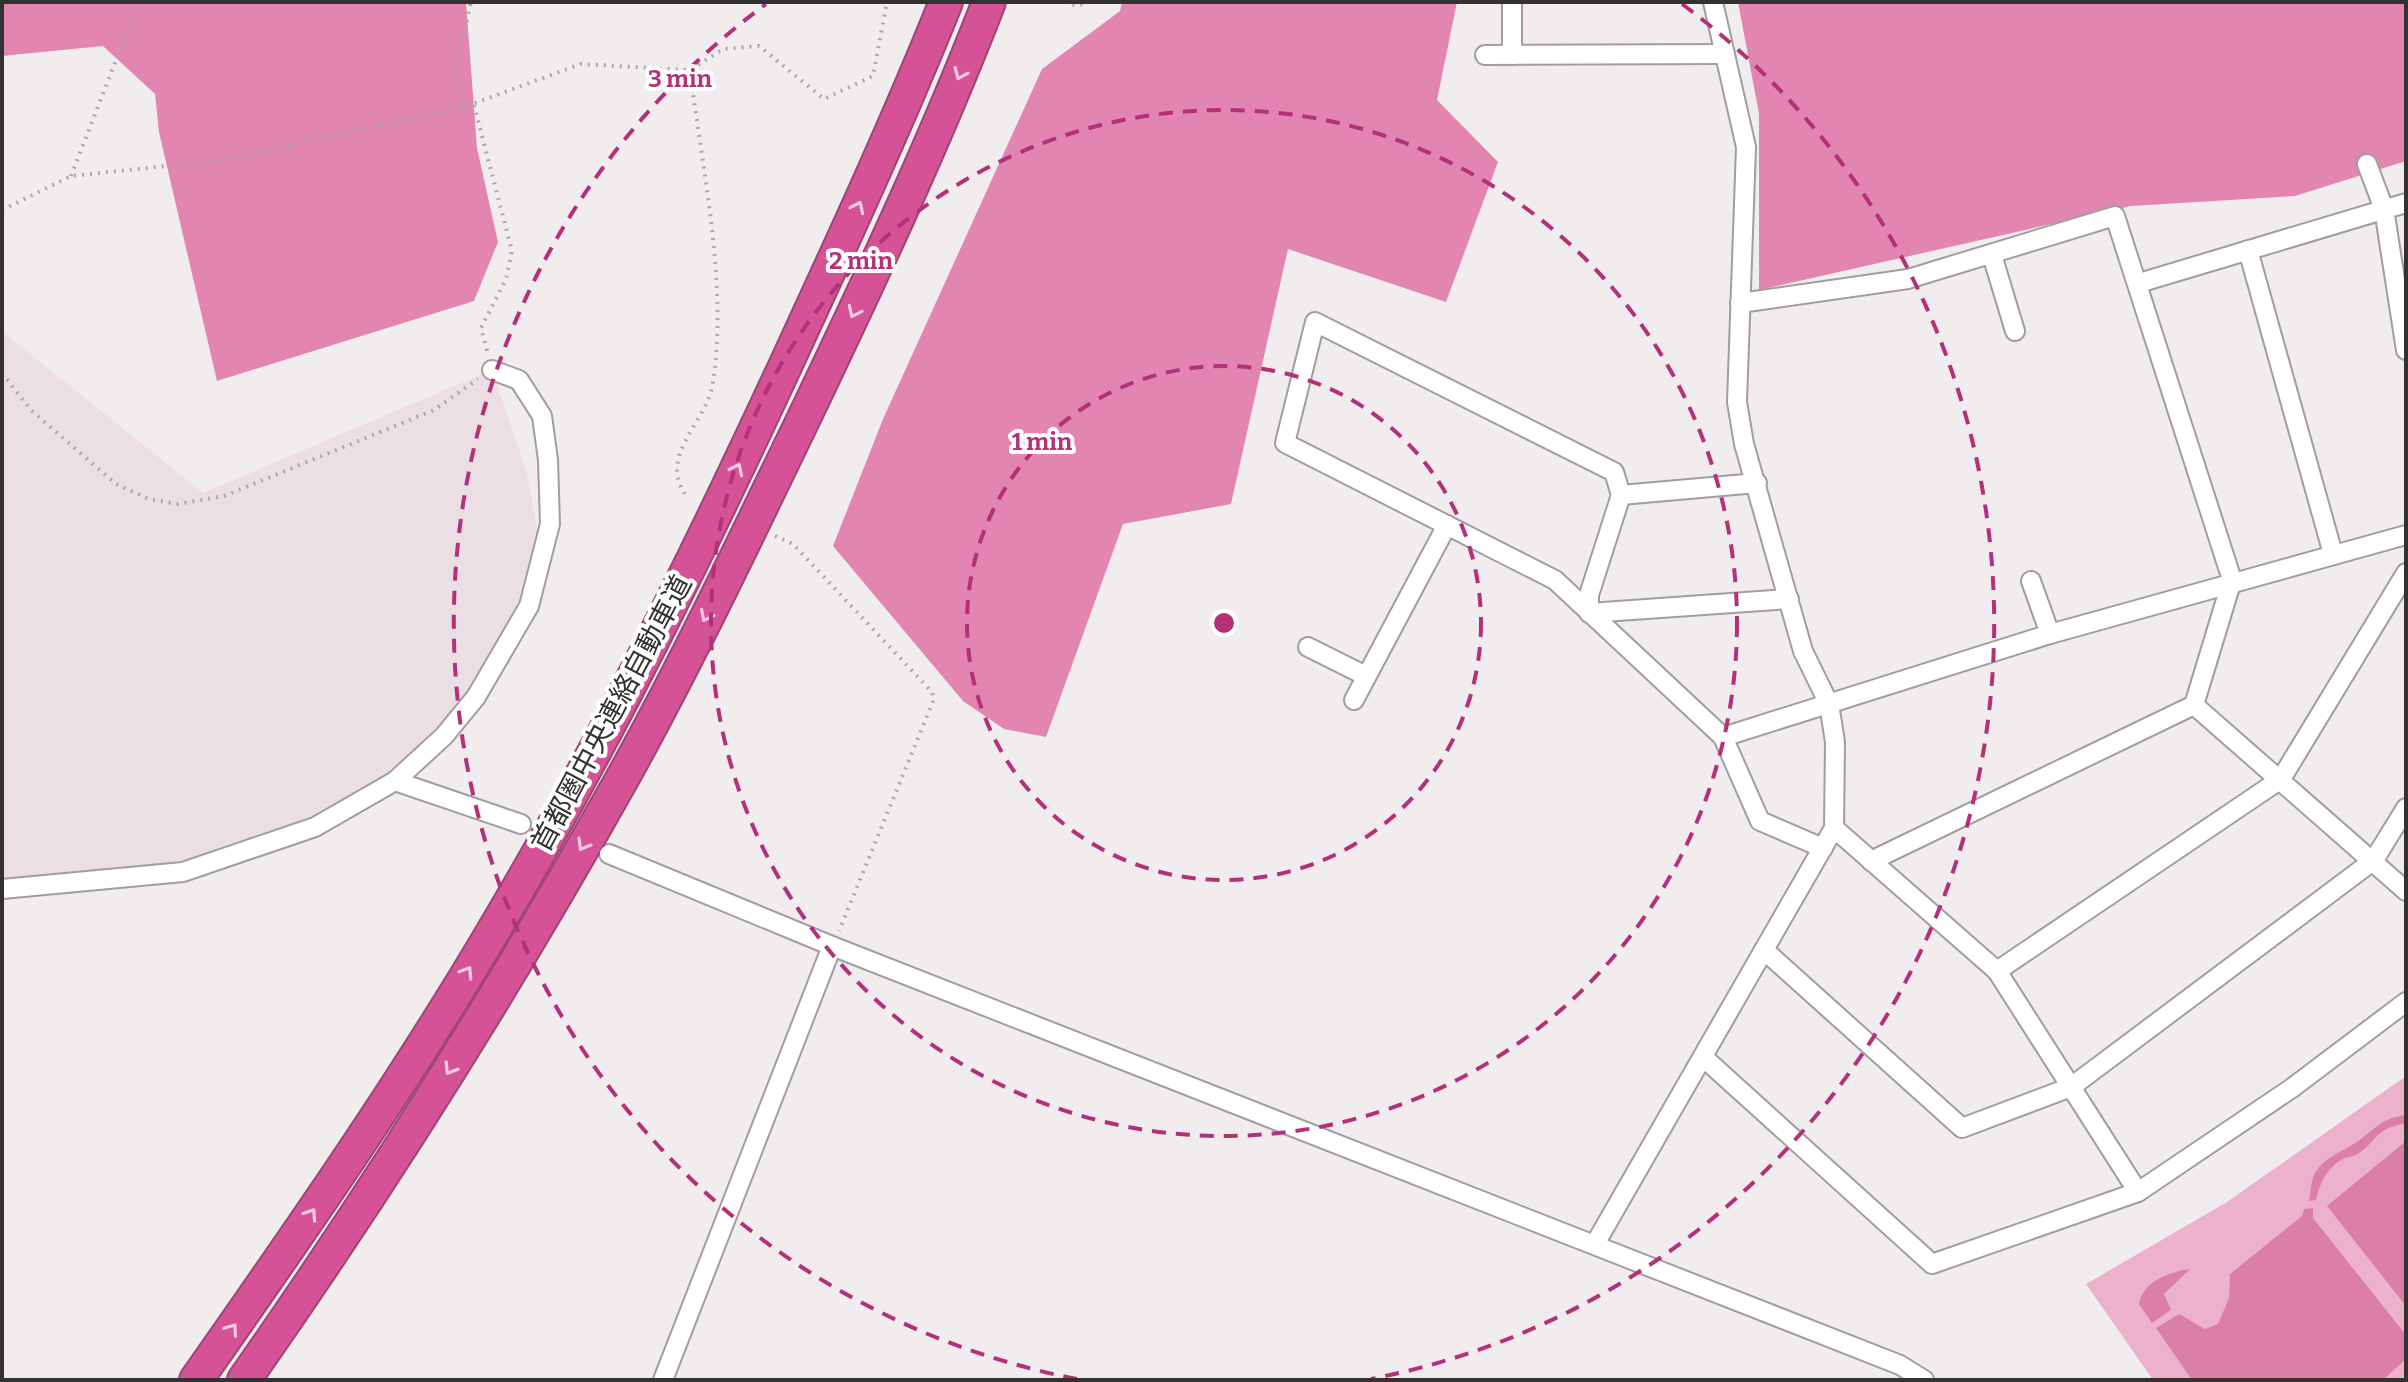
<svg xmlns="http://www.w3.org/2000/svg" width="2408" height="1382" viewBox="0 0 2408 1382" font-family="Bitter,'Noto Sans JP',serif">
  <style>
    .built { fill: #ecdfe4 }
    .green { fill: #ecb2cb }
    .forest { fill: #e286b1 }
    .water { fill: #db7faa }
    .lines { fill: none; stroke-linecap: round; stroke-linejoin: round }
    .minor-casing { stroke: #a29d9f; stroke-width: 22 }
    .motorway-casing { stroke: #9c4673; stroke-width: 36 }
    .path { stroke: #aca8aa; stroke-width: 4; stroke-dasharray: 2 6; stroke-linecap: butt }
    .minor { stroke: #fff; stroke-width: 18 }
    .motorway { stroke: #d55296; stroke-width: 32 }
    .oneway { stroke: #f2cbe0 }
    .ring { fill: none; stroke: #b4317a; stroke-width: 4; stroke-dasharray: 14 10 }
    .labels { text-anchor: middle; stroke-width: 8; stroke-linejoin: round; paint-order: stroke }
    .street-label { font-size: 28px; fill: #333132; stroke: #fff }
    .centre { fill: #b4317a; stroke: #fff; stroke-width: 4 }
    .ring-label { font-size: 24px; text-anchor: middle; font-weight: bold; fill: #b4317a; stroke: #fff; stroke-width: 8; stroke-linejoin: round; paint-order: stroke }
  </style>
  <rect width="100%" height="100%" fill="#f1edef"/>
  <!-- built -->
  <path class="built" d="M2,331L203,493L492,370L526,470L543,559L444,736L350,804L183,872L2,886Z"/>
  <!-- green -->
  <path class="green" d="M2406,1076V1380H2153L2086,1284L2227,1202Z"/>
  <!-- forest -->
  <g class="forest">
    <path d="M2,2H466L477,148L498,242L474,301L217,381L159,132L155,94L103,46L2,56Z"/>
    <path d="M1122,2H1457L1437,100L1498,162L1446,302L1288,249L1231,504L1123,524L1046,737L1004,729L963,701L833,546L883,419L1042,69L1120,11Z"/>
    <path d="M1738,2H2406V161L2295,196L2131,206L1759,290V114Z"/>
  </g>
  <!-- water -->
  <g class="water">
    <path d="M2406,1115V1123C2373,1130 2380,1138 2358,1154C2354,1156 2349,1157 2345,1158C2328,1166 2320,1182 2316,1200L2309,1201C2311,1191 2311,1179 2316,1171C2325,1158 2339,1153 2352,1145C2374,1132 2377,1119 2406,1115Z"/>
    <path d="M2406,1141V1306L2327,1206Z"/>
    <path d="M2313,1208V1218L2406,1335V1359L2383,1380H2192L2156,1328L2179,1314L2205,1329L2218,1324L2229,1298L2230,1274L2302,1216L2304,1209Z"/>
    <path d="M2190,1269L2164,1294L2171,1310L2152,1323L2139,1304C2143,1281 2170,1272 2190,1269Z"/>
  </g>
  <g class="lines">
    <!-- minor casing -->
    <g class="minor-casing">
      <g id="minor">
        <path d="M1485,55L1725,54"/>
        <path d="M1512,55V2"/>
        <path d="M2367,164L2384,209L2406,350"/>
        <path d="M2248,250L2333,554"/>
        <path d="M1992,255L2015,331"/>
        <path d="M2139,283L2406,203"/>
        <path d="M1740,303L1908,279L2115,216L2232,580L2194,705L1871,861"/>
        <path d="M1757,483L1621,495L1614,472L1315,322L1285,443L1555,580L1723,737L1760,821L1823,848"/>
        <path d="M1621,495L1589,595V613L1789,599"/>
        <path d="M2031,581L2050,634"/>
        <path d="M1308,647L1366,676"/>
        <path d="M1354,700L1447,525"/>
        <path d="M2194,705L2406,891"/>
        <path d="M1723,737L2050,634L2406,535"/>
        <path d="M395,781L521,824"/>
        <path d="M1834,828L1997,971L2138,1192L2292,1088L2406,1002"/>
        <path d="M609,854L832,946L1900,1365L1924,1380"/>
        <path d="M2,889L183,872L315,827L395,781L444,736L476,697L529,606L550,524L548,460L542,416L519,380L492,370"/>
        <path d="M1764,950L1962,1128L2071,1087L2374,860L2406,808"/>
        <path d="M1997,971L2281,779L2406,573"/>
        <path d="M1703,1057L1932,1264L2138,1192"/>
        <path d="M1595,1244L1834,828L1835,742L1829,704L1803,651L1744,444L1737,402L1746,147L1713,2"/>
        <path d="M663,1380L832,946"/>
      </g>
    </g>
    <!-- motorway casing -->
    <g class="motorway-casing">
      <g id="motorway">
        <path d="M196,1380C302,1229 408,1077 501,918C609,735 704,542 793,349C846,234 899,119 946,2"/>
        <path d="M244,1380C380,1186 506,986 622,779C687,662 745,540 803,420C869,282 934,144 989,2"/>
      </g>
    </g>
    <!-- path -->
    <g class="path">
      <path d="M1065,2L1077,6L1088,2"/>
      <path d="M474,105L512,251L506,279L481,328L488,354"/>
      <path d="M464,107L455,74L471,2"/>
      <path d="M71,176L134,14V2"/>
      <path d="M2,210L71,176L223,160L464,107L581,64L690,70L723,49L759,46L824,99L873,76L887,2"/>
      <path d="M2,373L31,410L116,484L149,499L178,504L224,496L434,410L478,379"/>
      <path d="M685,494C658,454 708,422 713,382C728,283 702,169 690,70"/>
      <path d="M775,536L793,544L932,692L934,699L839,931"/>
    </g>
    <!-- minor -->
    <use href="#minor" class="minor"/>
    <!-- motorway -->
    <use href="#motorway" class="motorway"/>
  </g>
  <!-- one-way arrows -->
  <defs><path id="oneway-chevron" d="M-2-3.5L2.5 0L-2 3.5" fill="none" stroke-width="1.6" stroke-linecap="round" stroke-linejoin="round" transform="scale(2)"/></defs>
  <g class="oneway">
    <use href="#oneway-chevron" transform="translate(960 74) rotate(113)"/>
    <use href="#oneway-chevron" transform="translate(858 207) rotate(-65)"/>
    <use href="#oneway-chevron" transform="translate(854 312) rotate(115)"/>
    <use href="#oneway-chevron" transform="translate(737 469) rotate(-64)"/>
    <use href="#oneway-chevron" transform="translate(706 616) rotate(117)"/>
    <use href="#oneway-chevron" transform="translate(583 845) rotate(120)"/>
    <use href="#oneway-chevron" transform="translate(467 972) rotate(-58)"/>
    <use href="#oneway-chevron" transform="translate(450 1069) rotate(122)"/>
    <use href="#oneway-chevron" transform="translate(311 1214) rotate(-56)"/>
    <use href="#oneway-chevron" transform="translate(232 1329) rotate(-55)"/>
  </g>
  <!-- distance rings -->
  <g class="ring">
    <circle cx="1224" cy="623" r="257"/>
    <circle cx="1224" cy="623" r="513"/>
    <path d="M1077 1379A770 770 0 0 1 766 4M1682 4A770 770 0 0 1 1371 1379"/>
  </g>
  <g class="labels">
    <!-- street labels -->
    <g class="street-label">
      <text transform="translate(611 713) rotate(-62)" y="10">首都圏中央連絡自動車道</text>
    </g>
  </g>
  <circle cx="1224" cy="623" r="12" class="centre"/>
  <g class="ring-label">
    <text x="680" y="87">3 min</text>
    <text x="861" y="269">2 min</text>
    <text x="1042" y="450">1 min</text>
  </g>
  <!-- border -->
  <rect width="2408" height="1382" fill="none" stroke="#333132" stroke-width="8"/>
</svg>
